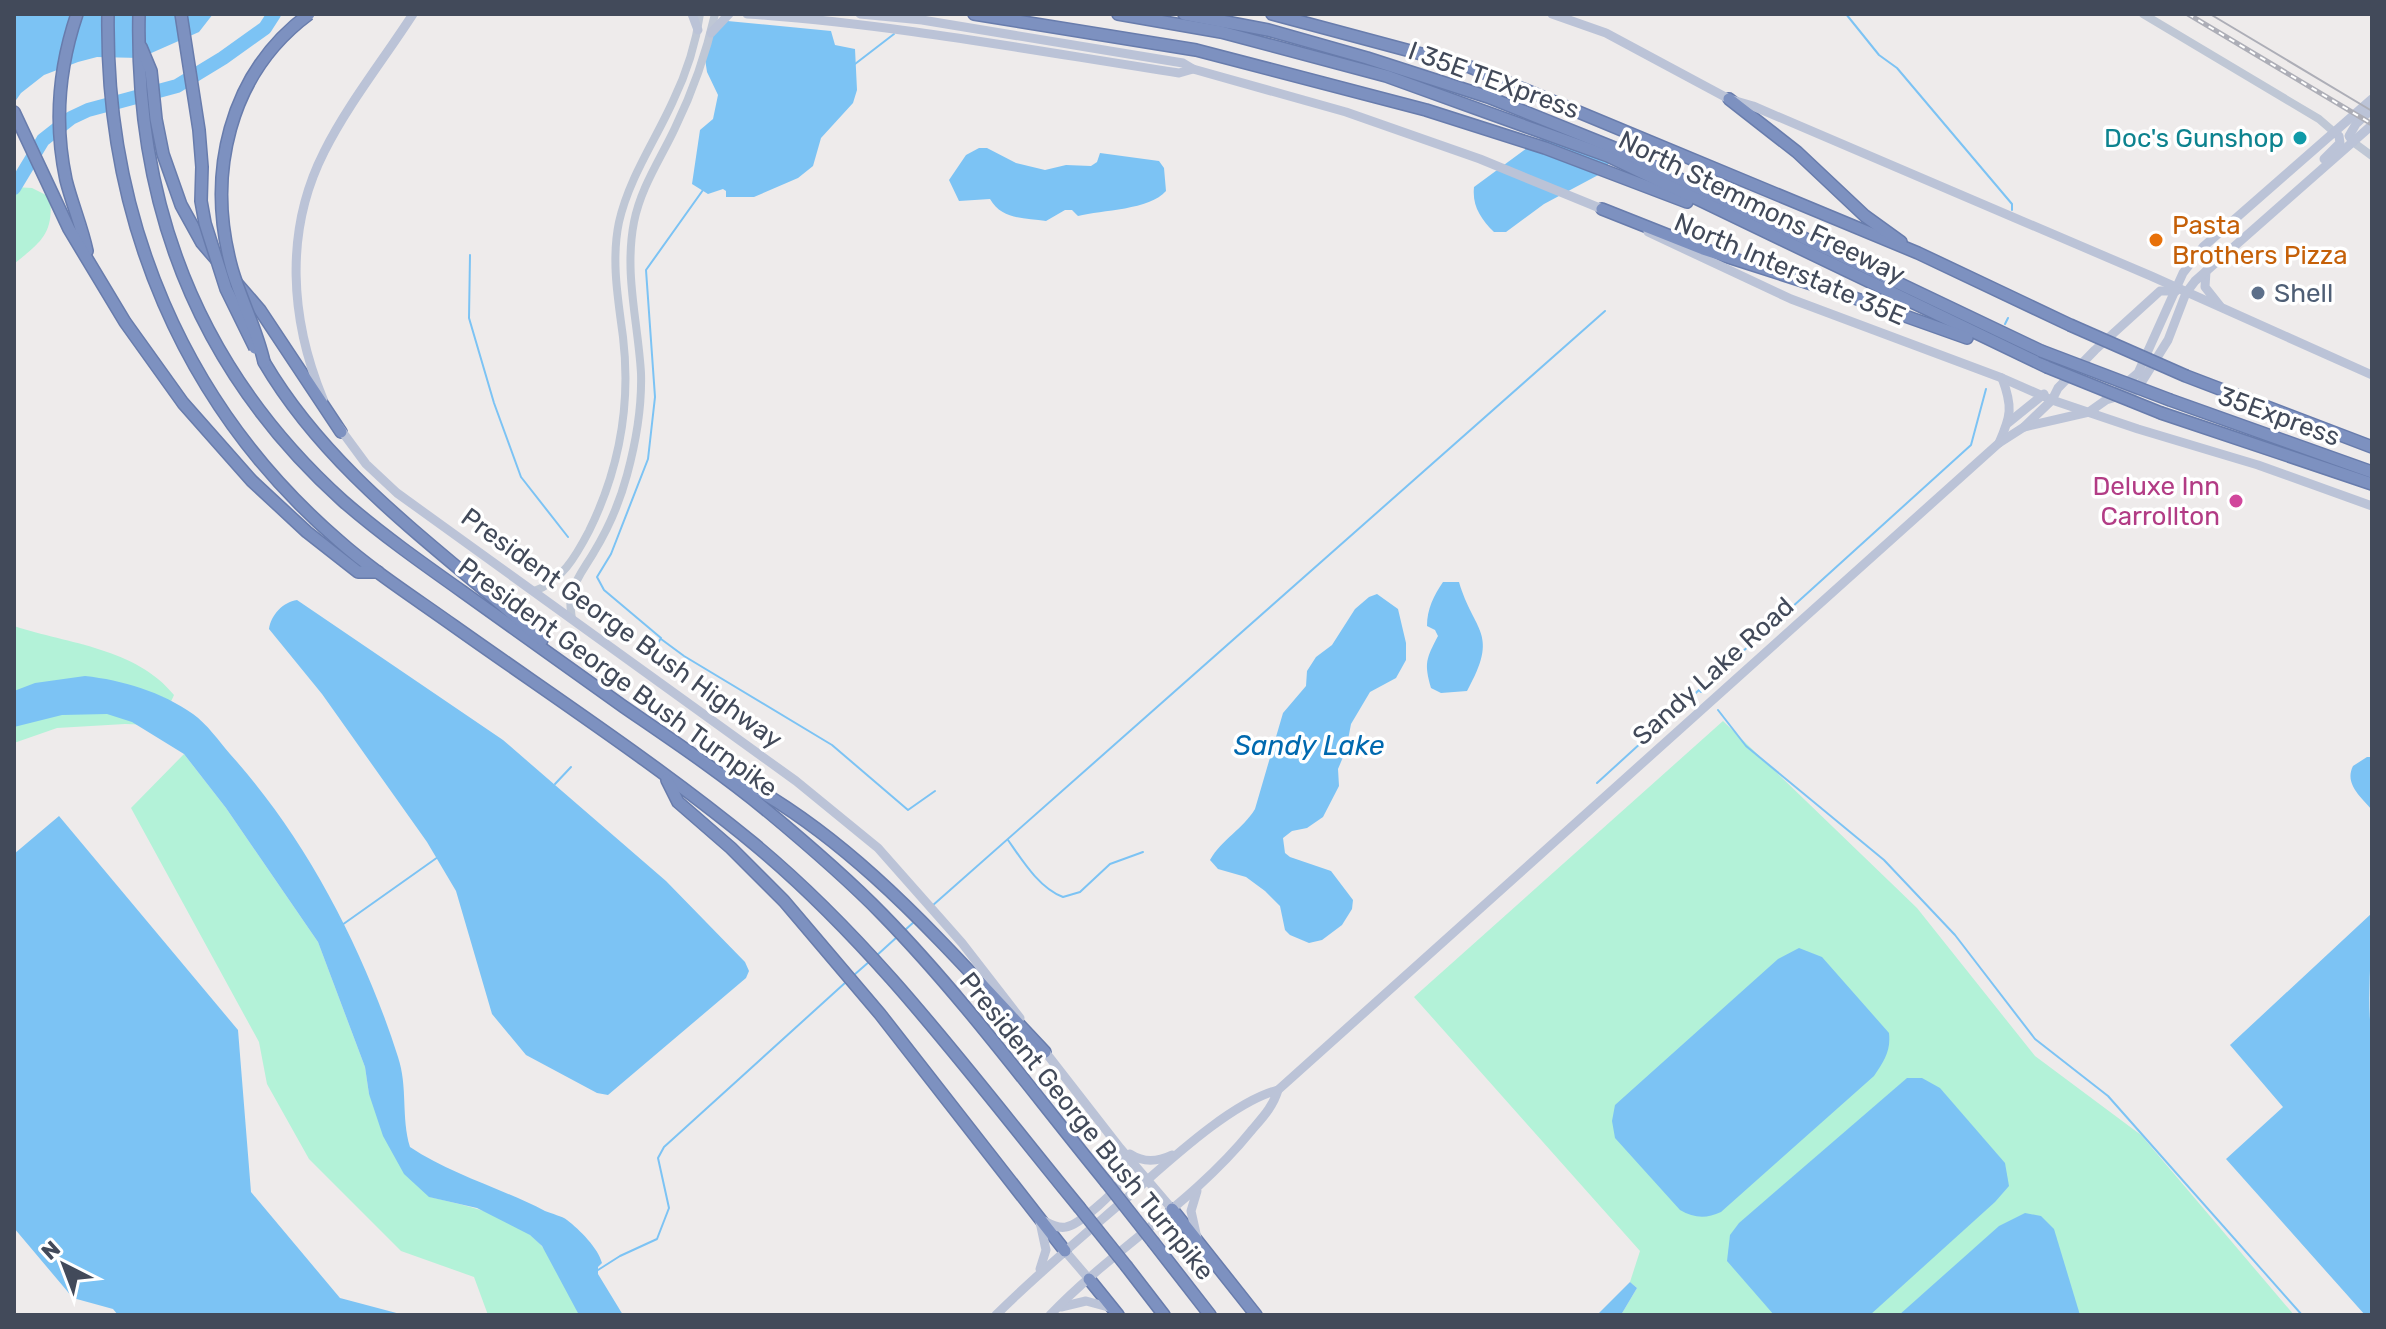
<svg xmlns="http://www.w3.org/2000/svg" width="2386" height="1329" viewBox="0 0 2386 1329" font-family="Rubik,sans-serif">
  <style>
    .green { fill: #b3f2d8 }
    .water { fill: #7cc3f4 }
    .lines { fill: none; stroke-linecap: round; stroke-linejoin: round }
    .stream { stroke: #7cc3f4; stroke-width: 2 }
    .river { stroke: #7cc3f4; stroke-width: 14 }
    .motorway-casing { stroke: #687cac; stroke-width: 14 }
    .tertiary { stroke: #bfc7d5; stroke-width: 8 }
    .secondary { stroke: #bbc3d7; stroke-width: 9 }
    .motorway { stroke: #7d91c0; stroke-width: 11 }
    .tram { stroke: #adaeb7; stroke-width: 2 }
    .rail-casing { stroke: #adaeb7; stroke-width: 5 }
    .rail { stroke: #fff; stroke-width: 2; stroke-dasharray: 6; stroke-linecap: butt }
    .motorway-bridge-casing { stroke: #687cac; stroke-width: 14; stroke-linecap: butt }
    .motorway-bridge { stroke: #7d91c0; stroke-width: 11 }
    .culture-dot { fill: #0f9aa8; stroke: #fff; stroke-width: 3 }
    .food-dot { fill: #e8710a; stroke: #fff; stroke-width: 3 }
    .service-dot { fill: #5c6f8a; stroke: #fff; stroke-width: 3 }
    .hotel-dot { fill: #d1479c; stroke: #fff; stroke-width: 3 }
    .labels { text-anchor: middle; stroke-width: 7; stroke-linejoin: round; paint-order: stroke }
    .street-label { font-size: 26px; fill: #424a5a; stroke: #fff }
    .culture-label { font-size: 26px; fill: #0d838f; stroke: #fff; text-anchor: end }
    .food-label { font-size: 26px; fill: #c56008; stroke: #fff; text-anchor: start }
    .service-label { font-size: 26px; fill: #4e5e75; stroke: #fff; text-anchor: start }
    .hotel-label { font-size: 26px; fill: #b23c85; stroke: #fff; text-anchor: end }
    .water-label { font-size: 28px; font-style: italic; fill: #0069af; stroke: #fff }
  </style>
  <rect width="100%" height="100%" fill="#eeebeb"/>
  <!-- green -->
  <g class="green">
    <path d="M14,187L32,188L50,197C54,234 41,242 14,264Z"/>
    <path d="M14,626C69,644 136,648 174,695L167,710L154,725L125,724L57,728L14,743Z"/>
    <path d="M1723,721L1917,908L2035,1056L2141,1135L2294,1315H1621L1637,1288L1630,1282L1640,1251L1414,997Z"/>
    <path d="M184,754L226,808L318,942L365,1067L369,1094L430,1197C467,1206 512,1214 539,1243C557,1262 569,1292 579,1315H488L474,1277L401,1251L309,1159L267,1084L259,1042L131,808Z"/>
  </g>
  <!-- water -->
  <g class="water">
    <path d="M14,14H213L199,32L140,58L97,57L78,62L44,75L21,93L14,103Z"/>
    <path d="M717,20L831,31L835,45L855,49L857,90L853,103L821,138L813,166L798,178L754,197H726V191L723,189L708,194L692,184L700,130L713,119L718,95L707,72L705,59Z"/>
    <path d="M1554,132L1612,159L1602,173L1544,204L1506,232H1494C1481,219 1472,206 1474,187L1531,145Z"/>
    <path d="M979,148H987L1016,163L1045,170L1066,165L1091,166L1097,162L1100,153L1159,161L1164,168L1166,191C1150,210 1102,210 1078,216L1072,210H1065L1046,221C1025,218 1002,220 990,199L959,201L949,180L966,155Z"/>
    <path d="M1443,582H1459C1474,633 1500,632 1467,691L1441,693L1431,688C1424,663 1426,659 1438,636L1435,630L1427,626C1427,609 1434,595 1443,582Z"/>
    <path d="M1377,594L1398,609L1406,643V660L1396,678L1370,692L1351,724L1346,750L1338,769L1339,786L1323,817L1307,828L1292,831L1283,838L1285,853L1290,857L1331,871L1353,900L1352,909L1342,925L1322,940L1309,943L1290,935L1285,930L1280,906L1265,891L1246,877L1218,869L1210,860C1222,839 1243,829 1255,809L1283,713L1306,686L1307,671L1316,657L1332,645L1355,609L1369,597Z"/>
    <path d="M297,600L503,740L666,881L745,962L749,971L746,978L608,1095L597,1093L526,1055L492,1014L456,891L427,842L322,694L269,629C271,615 283,602 297,600Z"/>
    <path d="M85,676C122,680 162,692 193,714C207,724 219,741 230,754C306,838 364,950 398,1057C408,1087 401,1117 410,1147C450,1174 501,1188 545,1211C552,1214 562,1216 567,1220C580,1230 598,1248 602,1263L598,1267V1274L623,1315H579L542,1246L530,1235L477,1208L429,1197L404,1174L383,1136L369,1094L365,1067L318,942L226,808L184,754L132,722L107,714L62,715L14,727V691L35,683Z"/>
    <path d="M2367,757H2372V810C2361,797 2344,784 2353,766Z"/>
    <path d="M59,816L238,1030L251,1192L340,1298L404,1315H118L113,1309L73,1298L14,1228V854Z"/>
    <path d="M2372,913C2372,956 2366,998 2372,1040V1315H2365L2226,1159L2283,1107L2230,1045Z"/>
    <path d="M1799,948L1822,957L1889,1033C1891,1051 1884,1061 1874,1076L1721,1212C1706,1219 1694,1218 1680,1210L1615,1138L1612,1121L1615,1105L1778,959Z"/>
    <path d="M1907,1078H1922L1940,1088L2005,1163L2009,1186L1995,1202L1870,1315H1774L1727,1261L1730,1235L1739,1223Z"/>
    <path d="M2025,1213L2041,1216L2054,1229L2080,1315H1899L1999,1226Z"/>
    <path d="M1630,1282L1637,1288L1621,1315H1597Z"/>
  </g>
  <g class="lines">
    <!-- stream -->
    <g class="stream">
      <path d="M1846,14L1879,55L1897,68L2012,204V210"/>
      <path d="M855,64L894,34"/>
      <path d="M470,255L469,318L494,403L521,477L568,537"/>
      <path d="M2005,324L2008,318"/>
      <path d="M1791,608L1971,445L1986,389"/>
      <path d="M661,639L684,656L832,745L908,810L935,791"/>
      <path d="M652,653L661,638L604,590L597,577L611,554L648,459L655,397L646,270L703,190"/>
      <path d="M1700,690L1782,616"/>
      <path d="M1718,710L1746,746L1884,860L1955,935L2035,1039L2108,1096L2302,1315"/>
      <path d="M1597,783L1699,690L1701,692"/>
      <path d="M555,784L571,767"/>
      <path d="M1008,840C1022,860 1039,888 1063,897L1080,892L1110,864L1143,852"/>
      <path d="M932,906L1605,311"/>
      <path d="M342,925L438,857"/>
      <path d="M905,930L915,921"/>
      <path d="M875,957L897,937"/>
      <path d="M854,975L870,961"/>
      <path d="M598,1270L620,1256L657,1239L669,1208L658,1158L664,1147L846,982"/>
    </g>
    <!-- river -->
    <path class="river" d="M14,188L43,140L71,118L88,110L177,86L223,58L265,28L274,14"/>
    <!-- motorway casing -->
    <g class="motorway-casing">
      <g id="motorway">
        <path d="M77,14C59,67 54,124 66,180C72,204 82,227 87,251"/>
        <path d="M108,14C105,218 183,406 338,540C374,572 415,598 454,626C554,697 658,765 753,843C879,947 976,1082 1079,1207"/>
        <path d="M139,14C135,206 199,371 343,501C381,534 422,563 463,592C517,630 570,669 624,707C672,740 720,772 765,809C806,843 846,877 883,915C964,998 1033,1093 1106,1182"/>
        <path d="M974,14L1196,50L1426,110L1545,148L1687,202"/>
        <path d="M1118,14L1221,32L1386,76L1608,156L2047,367"/>
        <path d="M1184,14L1268,30L1367,58L1488,97L1617,149L2041,351"/>
        <path d="M1272,14L1470,67L1918,253L2070,325"/>
        <path d="M141,47L151,71L156,119L163,154L181,205L202,243L260,310L341,432"/>
        <path d="M1729,99L1797,152L1865,216L1901,242"/>
        <path d="M14,112L69,229L125,322L183,403L252,481L307,532L358,572H378"/>
        <path d="M1602,209L1703,249L1846,295L1967,338"/>
        <path d="M264,362C332,478 444,551 542,640"/>
        <path d="M2186,376L2372,447"/>
        <path d="M2170,400L2372,472"/>
        <path d="M2161,413L2372,484"/>
        <path d="M727,773C855,837 948,950 1045,1052"/>
        <path d="M667,780L678,802L731,848L784,901L880,1014L1065,1251"/>
        <path d="M1172,1209L1256,1315"/>
        <path d="M1154,1243L1210,1315"/>
        <path d="M1127,1267L1164,1315"/>
        <path d="M1089,1279L1118,1315"/>
      </g>
    </g>
    <!-- tertiary -->
    <g class="tertiary">
      <path d="M2143,14L2319,119L2334,132"/>
      <path d="M2353,142L2372,156"/>
      <path d="M534,591C561,582 576,556 589,531C619,470 631,404 623,337C618,299 611,260 619,222C629,178 655,141 673,101C686,74 696,43 700,14"/>
      <path d="M572,619C571,611 569,602 571,595C575,579 586,566 594,552C608,529 620,501 627,475C636,442 642,406 641,373C638,322 624,273 634,222C641,187 660,160 675,128C693,91 706,54 715,14"/>
    </g>
    <!-- secondary -->
    <g class="secondary">
      <path d="M692,14L698,30"/>
      <path d="M747,14C893,24 1035,51 1179,73L1193,69L1346,112L1480,159L1607,211"/>
      <path d="M860,14L922,20L1183,63L1193,69"/>
      <path d="M1552,14L1606,33L1729,99L1753,106L2151,276L2372,375"/>
      <path d="M711,33L729,14"/>
      <path d="M2353,142L2349,136L2356,124L2372,109"/>
      <path d="M2324,159L2340,143L2339,136L2334,132"/>
      <path d="M1648,232L1791,299L2002,378L2052,400L2138,429L2258,465L2372,506"/>
      <path d="M2206,271L2205,287L2220,306"/>
      <path d="M2109,398L2138,373L2183,273L2203,247L2372,99"/>
      <path d="M323,399C290,319 284,231 324,152C348,104 384,59 413,14"/>
      <path d="M2008,423L2044,394"/>
      <path d="M338,426L366,464L397,493L796,781L878,848L962,943L1020,1018"/>
      <path d="M2024,427L2089,412L2106,400L2136,391L2168,340L2186,293L2195,281L2372,125"/>
      <path d="M1999,443C2011,416 2013,407 2002,378"/>
      <path d="M1043,1049L1120,1148L1172,1209"/>
      <path d="M1130,1154C1144,1163 1157,1162 1172,1155"/>
      <path d="M1197,1191L1191,1211L1197,1238"/>
      <path d="M1042,1220C1050,1224 1058,1229 1066,1227C1079,1225 1120,1189 1123,1177C1125,1169 1123,1160 1121,1152"/>
      <path d="M1065,1251L1089,1279"/>
      <path d="M1040,1269L1046,1250L1040,1222"/>
      <path d="M1061,1307L1086,1301L1112,1308"/>
      <path d="M996,1315C1038,1273 1084,1235 1129,1196C1166,1164 1231,1102 1278,1090L1999,443L2024,427L2052,400L2058,388L2095,350L2160,291H2176"/>
      <path d="M1050,1315C1113,1249 1193,1203 1251,1131C1262,1118 1273,1107 1278,1090"/>
    </g>
    <!-- motorway -->
    <use href="#motorway" class="motorway"/>
    <!-- tram -->
    <path class="tram" d="M2210,14L2372,111"/>
    <!-- rail casing -->
    <g class="rail-casing">
      <path id="rail" d="M2188,14L2372,124"/>
    </g>
    <!-- rail -->
    <use href="#rail" class="rail"/>
    <!-- motorway-bridge casing -->
    <g class="motorway-bridge-casing">
      <g id="motorway-bridge">
        <path d="M181,14L199,130L202,167L201,201L205,223L226,289L255,348"/>
        <path d="M2070,325L2186,376"/>
        <path d="M2041,351L2170,400"/>
        <path d="M264,362C257,330 241,300 232,269C206,175 228,74 309,14"/>
        <path d="M2047,367L2161,413"/>
        <path d="M1106,1182L1154,1243"/>
        <path d="M1079,1207L1127,1267"/>
      </g>
    </g>
    <!-- motorway-bridge -->
    <use href="#motorway-bridge" class="motorway-bridge"/>
  </g>
  <!-- markers -->
  <circle class="culture-dot" cx="2300" cy="138" r="8"/>
  <circle class="food-dot" cx="2156" cy="240" r="8"/>
  <circle class="service-dot" cx="2258" cy="293" r="8"/>
  <circle class="hotel-dot" cx="2236" cy="501" r="8"/>
  <g class="labels">
    <!-- street labels -->
    <g class="street-label">
      <text transform="translate(1494 80) rotate(20)" y="9">I 35E TEXpress</text>
      <text transform="translate(1762 207) rotate(26)" y="9">North Stemmons Freeway</text>
      <text transform="translate(1790 269) rotate(23)" y="9">North Interstate 35E</text>
      <text transform="translate(2279 416) rotate(20)" y="9">35Express</text>
      <text transform="translate(622 628) rotate(36)" y="9">President George Bush Highway</text>
      <text transform="translate(1713 671) rotate(-42)" y="9">Sandy Lake Road</text>
      <text transform="translate(618 677) rotate(36)" y="9">President George Bush Turnpike</text>
      <text transform="translate(1087 1126) rotate(51)" y="9">President George Bush Turnpike</text>
    </g>
    <!-- culture labels -->
    <g class="culture-label">
      <text x="2284" y="147">Doc's Gunshop</text>
    </g>
    <!-- food labels -->
    <g class="food-label">
      <text x="2172" y="234">Pasta<tspan x="2172" dy="30">Brothers Pizza</tspan></text>
    </g>
    <!-- service labels -->
    <g class="service-label">
      <text x="2274" y="302">Shell</text>
    </g>
    <!-- hotel labels -->
    <g class="hotel-label">
      <text x="2220" y="495">Deluxe Inn<tspan x="2220" dy="30">Carrollton</tspan></text>
    </g>
    <!-- water labels -->
    <g class="water-label">
      <text x="1309" y="755">Sandy Lake</text>
    </g>
  </g>
  <!-- border -->
  <rect width="2386" height="1329" fill="none" stroke="#424a5a" stroke-width="32"/>
  <!-- north arrow -->
  <g transform="translate(64 1265) rotate(318)" stroke="#ffffff" stroke-width="6" paint-order="stroke">
  <path d="M0-6L14 30L0 20L-14 30Z" fill="#424a5a"/>
  <text y="-12" font-size="22" font-weight="bold" text-anchor="middle" fill="#424a5a">N</text>
  </g>
</svg>
